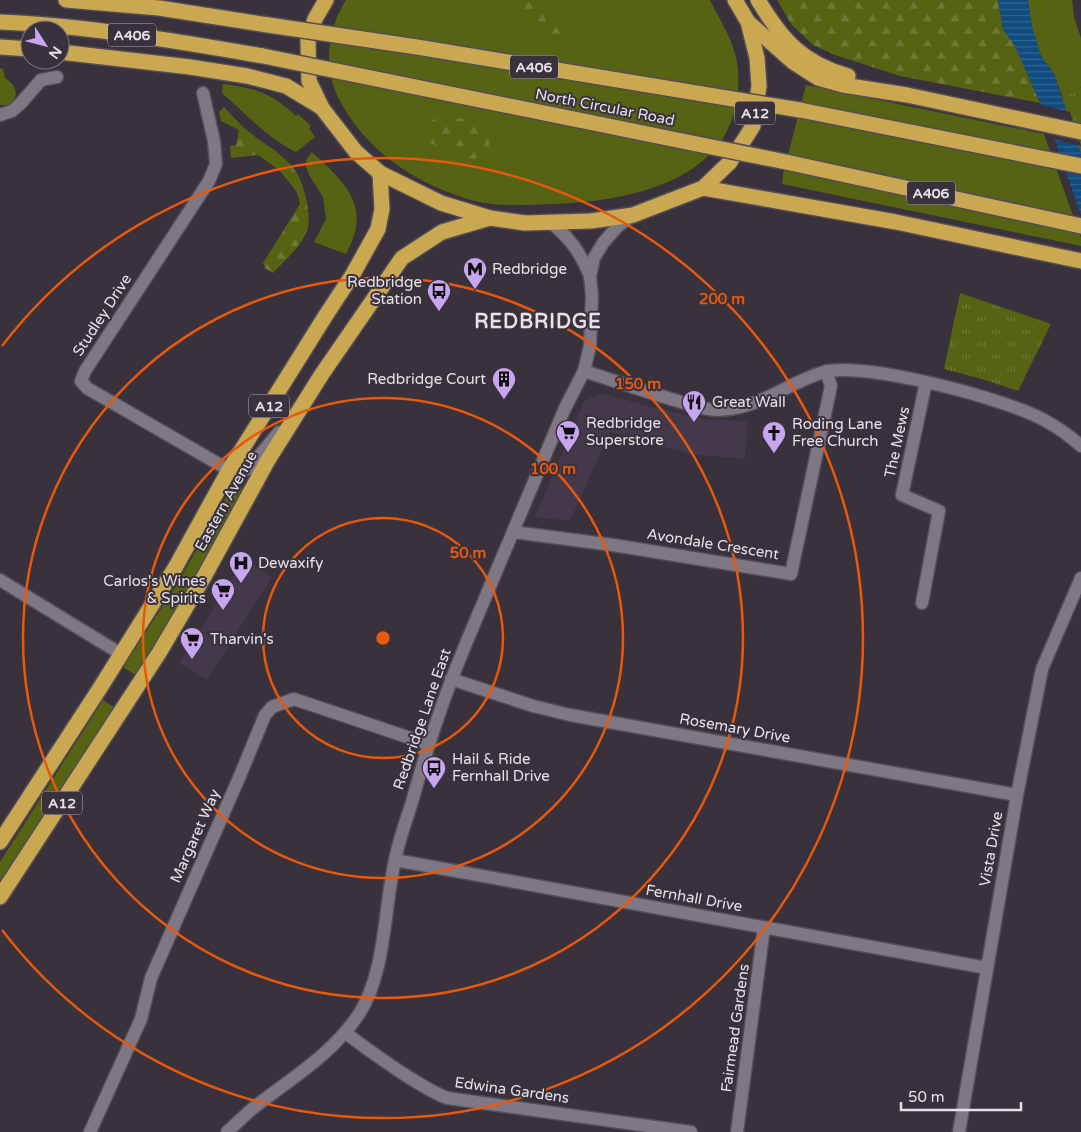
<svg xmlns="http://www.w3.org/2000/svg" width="1081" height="1132" viewBox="0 0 1081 1132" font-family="'Varela Round',sans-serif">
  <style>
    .built { fill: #44394a }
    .grass { fill: #566313 }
    .forest { fill: url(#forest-firs) }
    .park { fill: url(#park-tufts) }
    .water { fill: url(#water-rules) }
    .pier { fill: #39313c }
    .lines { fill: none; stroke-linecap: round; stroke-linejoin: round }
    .minor-casing { stroke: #534d56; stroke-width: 15 }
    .highway-casing { stroke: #534d56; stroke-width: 18 }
    .minor { stroke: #807784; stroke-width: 12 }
    .highway { stroke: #caa851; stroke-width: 15 }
    .highway-bridge-casing { stroke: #534d56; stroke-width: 18; stroke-linecap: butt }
    .highway-bridge { stroke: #caa851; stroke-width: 15 }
    .ring { fill: none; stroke: #e8590c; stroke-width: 2.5 }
    .labels { text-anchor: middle; stroke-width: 4; stroke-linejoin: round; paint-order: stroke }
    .shield { fill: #39313c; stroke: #b2acb4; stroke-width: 1 }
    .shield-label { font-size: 14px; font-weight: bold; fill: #e6e1e8 }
    .street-label { font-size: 15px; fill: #e6e1e8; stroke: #39313c }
    .poi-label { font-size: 15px; fill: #e6e1e8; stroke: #39313c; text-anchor: start }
    .district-label { font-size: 20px; font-weight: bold; letter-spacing: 1px; fill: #e6e1e8; stroke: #39313c }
    .centre { fill: #e8590c; stroke: #39313c; stroke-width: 2.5 }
    .ring-label { font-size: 15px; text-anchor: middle; font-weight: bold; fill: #e8590c; stroke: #39313c; stroke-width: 4; stroke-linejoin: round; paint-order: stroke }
  </style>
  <defs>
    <pattern id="forest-firs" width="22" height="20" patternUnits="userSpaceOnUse" patternTransform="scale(1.25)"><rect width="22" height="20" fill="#566313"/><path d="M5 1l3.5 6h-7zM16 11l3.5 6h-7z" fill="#6e7935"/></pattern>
    <pattern id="park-tufts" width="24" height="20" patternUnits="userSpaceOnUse" patternTransform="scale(1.25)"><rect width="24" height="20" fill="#566313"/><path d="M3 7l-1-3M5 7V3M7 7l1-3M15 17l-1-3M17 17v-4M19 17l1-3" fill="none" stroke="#6e7935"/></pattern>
    <pattern id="water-rules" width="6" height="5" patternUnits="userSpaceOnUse" patternTransform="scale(1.25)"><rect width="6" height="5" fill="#104c80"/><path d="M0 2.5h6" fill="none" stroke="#336692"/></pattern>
  </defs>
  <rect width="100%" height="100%" fill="#39313c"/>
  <!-- built -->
  <g class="built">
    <path d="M601,393L651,407L703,419L748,421L745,459L691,454L610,432L570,521L535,517L584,401Z"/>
    <path d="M244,559L272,577L207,680L179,663Z"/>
  </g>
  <!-- grass -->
  <g class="grass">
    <path d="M346,0H710C721,22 736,44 738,70C746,177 638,201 553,204C528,205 499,207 474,201C419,185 370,155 341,103C323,71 326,31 346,0Z"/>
    <path d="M1028,0H1072L1074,17L1081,38V87L1063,98L1054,74L1041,56L1032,27Z"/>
    <path d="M0,68L3,69L5,78C16,85 21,95 9,105H0Z"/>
    <path d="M223,84C256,88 271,93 296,116L298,114L311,126L309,128L315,137L296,152C267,138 246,114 222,93Z"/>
    <path d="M806,85L1044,134L1081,238V246L782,184L783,174Z"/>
    <path d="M258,139L276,151L288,162L279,170L258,155Z"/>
    <path d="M312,152C345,183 373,206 346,254L314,242L326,219L323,197L309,175L306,166V160Z"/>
    <path d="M239,486L242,488L243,490C210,554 173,615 135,675L123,667L179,581L231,488Z"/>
    <path d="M103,700L115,708L0,886V862Z"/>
  </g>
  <!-- forest -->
  <g class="forest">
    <path d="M513,0H540L549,8L560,33L556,38H551L512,7Z"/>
    <path d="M777,0H998L1003,29L1015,46L1040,103L900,76L835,55L813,45L791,24Z"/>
    <path d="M224,107L242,126L258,139V155L231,158L230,146L236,145L239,130L221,121L219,112Z"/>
    <path d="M448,116L481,123L491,131C493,146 483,154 471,161L453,157L425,139L424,131L432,120Z"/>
    <path d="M288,162C292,166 297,172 299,177C305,189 312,218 307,230C301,247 285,260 273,273L265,268L263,263L300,204L297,192L279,170Z"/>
  </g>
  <!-- park -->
  <g class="park">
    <path d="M1081,87V171L1059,100Z"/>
    <path d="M960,293L1051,324L1018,391L982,379L944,369Z"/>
  </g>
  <!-- water -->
  <path class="water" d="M998,0H1028L1032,27L1041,56L1054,74L1081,153V215L1048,120L1015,46L1003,29Z"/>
  <!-- pier -->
  <path class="pier" d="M1038,104L1070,112L1081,146L1052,139Z"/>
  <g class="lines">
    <!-- minor casing -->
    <g class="minor-casing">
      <g id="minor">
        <path d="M203,93L214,141L216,164L209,181L85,371L81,381L87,388L229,470L240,472L248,469L279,432"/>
        <path d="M0,115L12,111L21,103L41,80L57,77"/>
        <path d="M550,222C570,238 580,252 590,276"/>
        <path d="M584,371C615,381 646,392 678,401C691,405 705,410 718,410C761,409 786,383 824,372C863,361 1007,399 1044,420C1057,427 1070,436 1081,446"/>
        <path d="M513,532L613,545L791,574L831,386L826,371"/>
        <path d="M0,580L121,654"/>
        <path d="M922,603L939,511L902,495L926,382"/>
        <path d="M451,679L533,706L570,715L1017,795"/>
        <path d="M395,860L987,968"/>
        <path d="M346,1033C362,1046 379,1057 396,1069C413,1080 429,1091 447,1098L691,1132"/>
        <path d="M90,1132L141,1019L151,978L239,778L265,715L272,707L294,699L428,744"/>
        <path d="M227,1132C236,1124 244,1116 252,1109C290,1079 332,1055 359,1014C386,972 384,908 395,860C399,840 406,821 412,802C427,747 445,693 467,641L565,408L584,371L590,346L592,296L590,276L594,258L603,243L618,226L633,215"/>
        <path d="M737,1132L764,928"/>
        <path d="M959,1132L1017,795L1042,669L1081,578"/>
      </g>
    </g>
    <!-- highway casing -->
    <g class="highway-casing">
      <g id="highway">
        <path d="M66,0L159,8L268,25"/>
        <path d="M326,0L315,19L308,40L309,81L322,108L356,152L380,173L441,203L490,218L525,223L591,221L633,215L703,188L730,162L753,126L759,86L757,58L748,22L735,0"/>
        <path d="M758,0C782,40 802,63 848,76"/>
        <path d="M0,22C89,26 176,41 263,56"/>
        <path d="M748,22L793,62L818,78L843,85L907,95L1081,132"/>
        <path d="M0,47L30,49"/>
        <path d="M60,52L190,67L247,76L286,86L321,107"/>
        <path d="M800,110L1081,166"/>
        <path d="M786,162L1081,226"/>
        <path d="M703,188L896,222L1081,261"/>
        <path d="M0,842L100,688L175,568L229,470L326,315L353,274L378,229L382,209L380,173"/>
        <path d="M0,897L159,653L205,575L268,460L322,374L402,258L442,232L490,218"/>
      </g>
    </g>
    <!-- minor -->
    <use href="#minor" class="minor"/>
    <!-- highway -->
    <use href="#highway" class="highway"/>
    <!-- highway-bridge casing -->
    <g class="highway-bridge-casing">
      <g id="highway-bridge">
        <path d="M268,25L417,47L800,110"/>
        <path d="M263,56L786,162"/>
      </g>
    </g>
    <!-- highway-bridge -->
    <use href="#highway-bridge" class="highway-bridge"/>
  </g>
  <!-- distance rings -->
  <g class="ring">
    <circle cx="383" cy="638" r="120"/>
    <circle cx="383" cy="638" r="240"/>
    <circle cx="383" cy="638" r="360"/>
    <path d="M2 346A480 480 0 1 1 2 930"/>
  </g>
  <!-- icons -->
  <defs>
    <g id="metro-pin" transform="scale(1.25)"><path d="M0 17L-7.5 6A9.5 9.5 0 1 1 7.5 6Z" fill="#c7a6ef" stroke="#39313c"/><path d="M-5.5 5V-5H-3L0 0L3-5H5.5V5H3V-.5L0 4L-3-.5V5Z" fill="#111"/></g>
    <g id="bus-pin" transform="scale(1.25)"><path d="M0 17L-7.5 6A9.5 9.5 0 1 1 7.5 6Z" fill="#c7a6ef" stroke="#39313c"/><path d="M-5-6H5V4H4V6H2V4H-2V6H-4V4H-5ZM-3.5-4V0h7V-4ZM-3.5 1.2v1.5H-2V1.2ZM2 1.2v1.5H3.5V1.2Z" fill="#111"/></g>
    <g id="building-pin" transform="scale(1.25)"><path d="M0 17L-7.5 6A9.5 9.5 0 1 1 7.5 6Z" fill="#c7a6ef" stroke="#39313c"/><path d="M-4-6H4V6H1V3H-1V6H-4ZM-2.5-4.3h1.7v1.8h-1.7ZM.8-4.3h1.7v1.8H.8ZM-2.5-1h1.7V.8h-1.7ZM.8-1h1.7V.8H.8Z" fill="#111"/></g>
    <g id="restaurant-pin" transform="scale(1.25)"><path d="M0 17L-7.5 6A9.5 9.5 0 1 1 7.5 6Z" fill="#c7a6ef" stroke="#39313c"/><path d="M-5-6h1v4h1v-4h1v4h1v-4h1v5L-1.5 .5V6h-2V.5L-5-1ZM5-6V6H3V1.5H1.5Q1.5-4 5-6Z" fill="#111"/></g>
    <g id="supermarket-pin" transform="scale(1.25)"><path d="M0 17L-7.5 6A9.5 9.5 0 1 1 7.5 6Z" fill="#c7a6ef" stroke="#39313c"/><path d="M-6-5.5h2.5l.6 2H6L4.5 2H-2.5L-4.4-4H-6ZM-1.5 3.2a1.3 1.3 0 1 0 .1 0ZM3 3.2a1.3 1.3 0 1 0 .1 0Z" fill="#111"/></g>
    <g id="church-pin" transform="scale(1.25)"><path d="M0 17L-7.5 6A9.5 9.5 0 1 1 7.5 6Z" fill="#c7a6ef" stroke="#39313c"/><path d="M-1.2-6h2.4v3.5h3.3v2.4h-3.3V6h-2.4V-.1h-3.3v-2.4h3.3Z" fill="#111"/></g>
    <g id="hospital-pin" transform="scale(1.25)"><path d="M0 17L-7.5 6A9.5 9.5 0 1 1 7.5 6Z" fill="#c7a6ef" stroke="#39313c"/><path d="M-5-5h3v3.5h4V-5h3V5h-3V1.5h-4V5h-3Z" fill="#111"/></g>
  </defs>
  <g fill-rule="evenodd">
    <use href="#metro-pin" x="475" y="269"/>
    <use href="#bus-pin" x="439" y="291"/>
    <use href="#building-pin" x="504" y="379"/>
    <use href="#restaurant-pin" x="694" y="402"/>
    <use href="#supermarket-pin" x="568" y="432"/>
    <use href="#church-pin" x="774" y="433"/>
    <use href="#hospital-pin" x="241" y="563"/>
    <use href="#supermarket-pin" x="223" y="590"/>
    <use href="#supermarket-pin" x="192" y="639"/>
    <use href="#bus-pin" x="434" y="768"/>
  </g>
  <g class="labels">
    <!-- shield labels -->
    <g class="shield">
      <rect x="108" y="23.5" width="48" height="23" rx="4"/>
      <rect x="510" y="55.5" width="48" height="23" rx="4"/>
      <rect x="735" y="101.5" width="40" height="23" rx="4"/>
      <rect x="907" y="181.5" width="48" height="23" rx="4"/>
      <rect x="249" y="394.5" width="40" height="23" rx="4"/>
      <rect x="42" y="791.5" width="40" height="23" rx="4"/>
    </g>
    <g class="shield-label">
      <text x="132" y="40">A406</text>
      <text x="534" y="72">A406</text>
      <text x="755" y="118">A12</text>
      <text x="931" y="198">A406</text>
      <text x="269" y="411">A12</text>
      <text x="62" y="808">A12</text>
    </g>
    <!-- street labels -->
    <g class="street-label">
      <text transform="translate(605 107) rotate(11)" y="5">North Circular Road</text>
      <text transform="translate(102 315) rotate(-57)" y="5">Studley Drive</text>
      <text transform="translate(897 442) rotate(-78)" y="5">The Mews</text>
      <text transform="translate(226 501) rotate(-61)" y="5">Eastern Avenue</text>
      <text transform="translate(713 544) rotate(9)" y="5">Avondale Crescent</text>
      <text transform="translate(422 719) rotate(-71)" y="5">Redbridge Lane East</text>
      <text transform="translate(735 728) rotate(10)" y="5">Rosemary Drive</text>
      <text transform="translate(195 836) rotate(-66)" y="5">Margaret Way</text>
      <text transform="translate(991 849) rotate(-80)" y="5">Vista Drive</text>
      <text transform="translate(694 898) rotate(10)" y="5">Fernhall Drive</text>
      <text transform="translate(735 1028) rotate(-82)" y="5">Fairmead Gardens</text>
      <text transform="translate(512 1090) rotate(8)" y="5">Edwina Gardens</text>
    </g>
    <!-- poi labels -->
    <g class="poi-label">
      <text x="492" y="274">Redbridge</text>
      <text x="422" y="287" text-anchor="end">Redbridge<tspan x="422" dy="17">Station</tspan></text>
      <text x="486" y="384" text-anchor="end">Redbridge Court</text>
      <text x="712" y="407">Great Wall</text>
      <text x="586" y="428">Redbridge<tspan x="586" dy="17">Superstore</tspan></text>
      <text x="792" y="429">Roding Lane<tspan x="792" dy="17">Free Church</tspan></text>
      <text x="258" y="568">Dewaxify</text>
      <text x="206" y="586" text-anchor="end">Carlos's Wines<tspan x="206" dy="17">&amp; Spirits</tspan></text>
      <text x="210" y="644">Tharvin's</text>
      <text x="452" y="764">Hail &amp; Ride<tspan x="452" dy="17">Fernhall Drive</tspan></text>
    </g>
    <!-- district labels -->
    <g class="district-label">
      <text x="538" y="328">REDBRIDGE</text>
    </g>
  </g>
  <circle cx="383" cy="638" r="8" class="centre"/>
  <g class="ring-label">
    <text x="722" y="304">200 m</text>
    <text x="638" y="389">150 m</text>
    <text x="553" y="474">100 m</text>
    <text x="468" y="558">50 m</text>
  </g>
  <!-- north arrow -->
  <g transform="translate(45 45) rotate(126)"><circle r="24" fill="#39313c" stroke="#7e7781"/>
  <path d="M0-4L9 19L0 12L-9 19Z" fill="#c7a6ef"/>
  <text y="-8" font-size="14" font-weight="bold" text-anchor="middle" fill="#e6e1e8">N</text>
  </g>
  <!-- scale -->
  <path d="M901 1102v8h120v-8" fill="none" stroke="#e6e1e8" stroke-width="2.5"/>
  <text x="908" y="1102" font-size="15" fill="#e6e1e8" stroke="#39313c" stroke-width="4" paint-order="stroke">50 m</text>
</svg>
